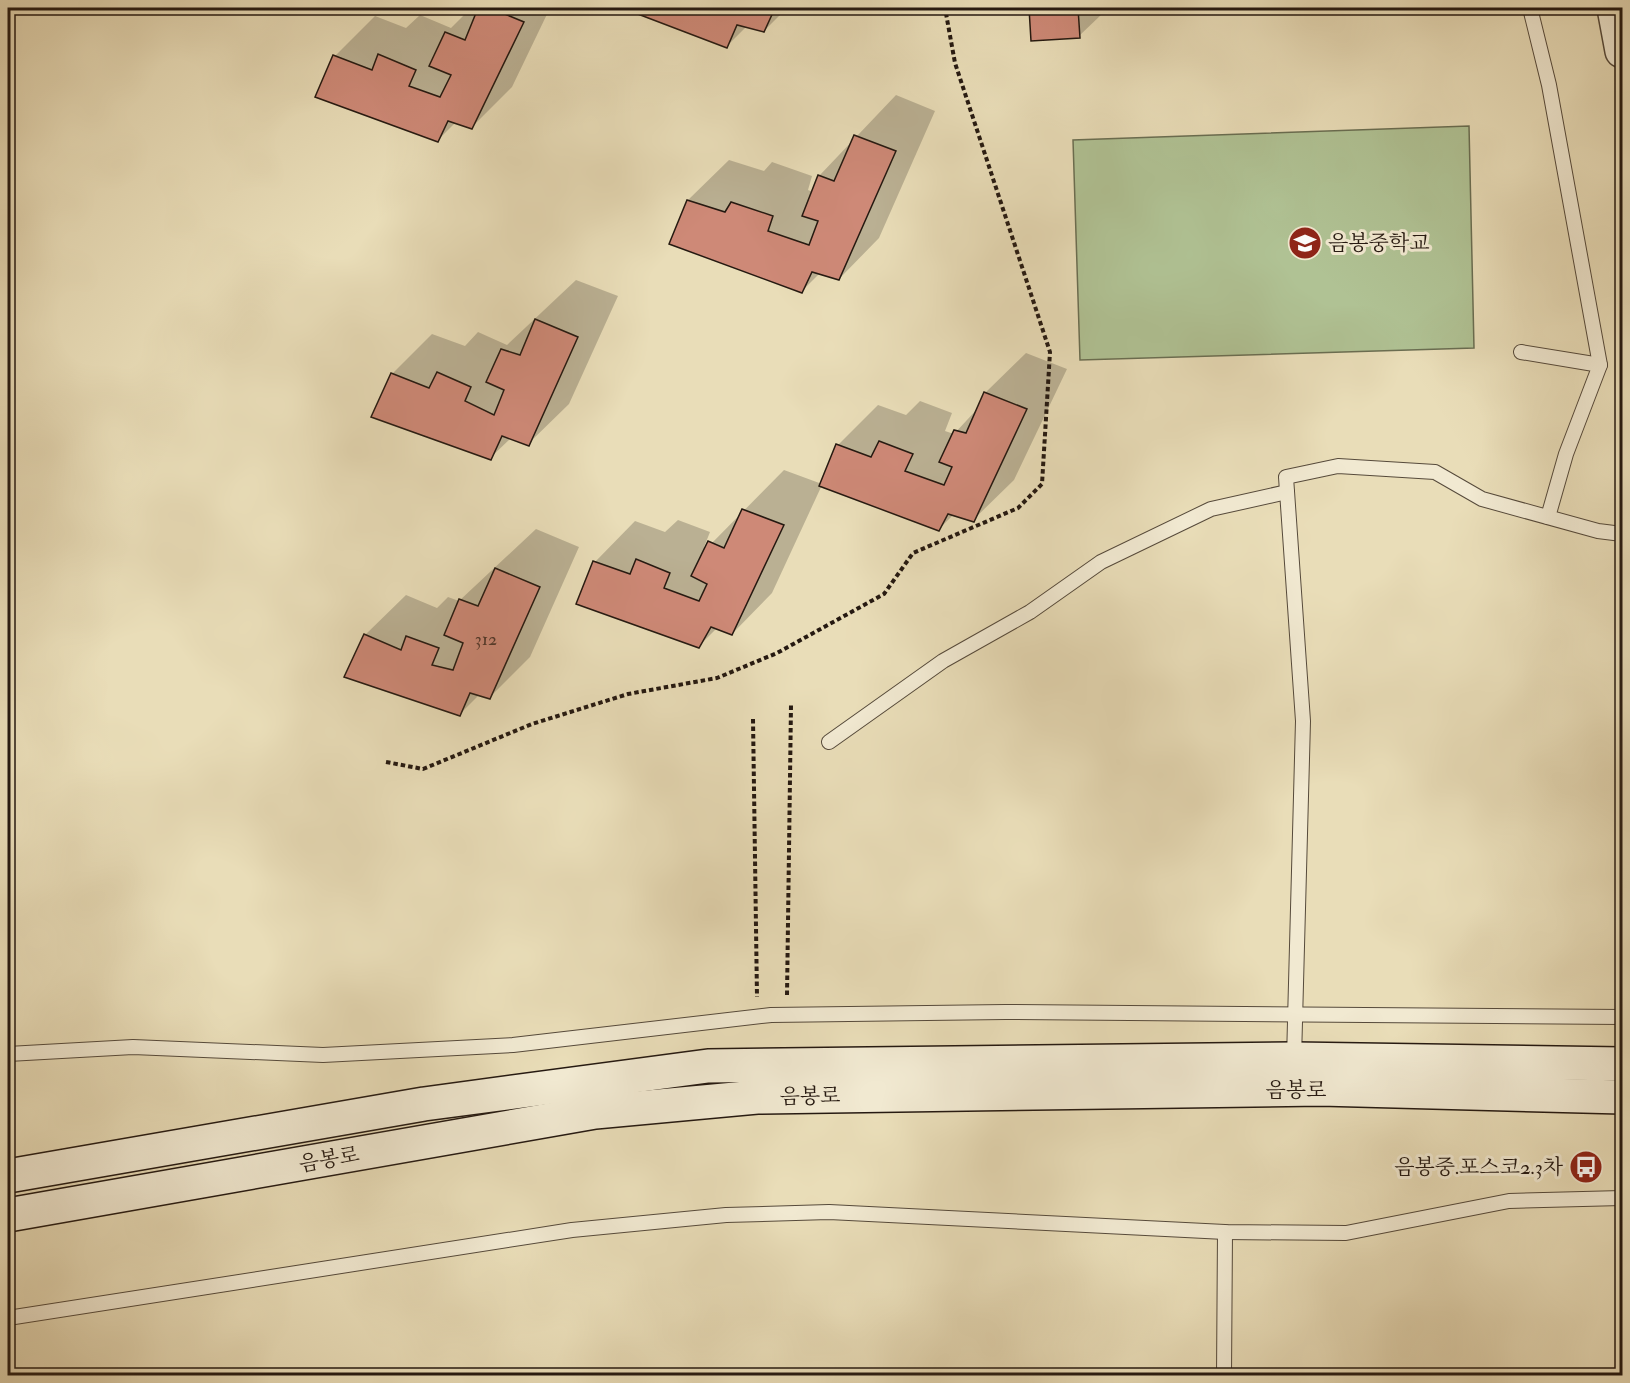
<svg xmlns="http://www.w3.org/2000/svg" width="1630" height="1383" viewBox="0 0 1630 1383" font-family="'IM FELL Double Pica','Noto Serif KR',serif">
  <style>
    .garden { fill: #b0c294; stroke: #6a6e52; stroke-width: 1.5 }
    .shadow { fill: #0003 }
    .building { fill: #ce8977; stroke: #251911; stroke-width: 1.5 }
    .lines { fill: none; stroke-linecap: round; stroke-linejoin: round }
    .service-casing { stroke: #564a3b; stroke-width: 16 }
    .tertiary-casing { stroke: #564a3b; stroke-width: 36 }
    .secondary-casing { stroke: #251911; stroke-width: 36 }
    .path { stroke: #251911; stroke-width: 4; stroke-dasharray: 4.5 3; stroke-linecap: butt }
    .service { stroke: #f1e9d1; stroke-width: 14 }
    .tertiary { stroke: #f1e9d1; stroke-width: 33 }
    .secondary { stroke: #f1e9d1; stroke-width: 33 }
    .labels { text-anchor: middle; stroke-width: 6; stroke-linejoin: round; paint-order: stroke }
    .number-label { font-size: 18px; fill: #4f352a }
    .poi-label { font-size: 21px; fill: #251911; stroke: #f1e9d1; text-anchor: start }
    .street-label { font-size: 21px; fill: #251911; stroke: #f1e9d1 }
  </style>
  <rect width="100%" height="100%" fill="#e9ddb8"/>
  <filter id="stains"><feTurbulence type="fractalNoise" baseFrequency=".00333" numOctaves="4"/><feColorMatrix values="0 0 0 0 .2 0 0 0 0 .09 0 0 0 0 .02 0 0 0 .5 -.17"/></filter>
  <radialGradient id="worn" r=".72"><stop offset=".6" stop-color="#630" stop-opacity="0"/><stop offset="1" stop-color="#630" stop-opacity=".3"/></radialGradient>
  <!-- garden -->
  <path class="garden" d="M1469,126L1474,348L1080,360L1073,140Z"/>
  <!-- shadow -->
  <g class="shadow">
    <path d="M471,8H550L512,87L471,128L456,122L437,141L335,56L375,16L406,28L420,15L451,28Z"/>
    <path d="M626,8H787L764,31L747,26L727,46Z"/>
    <path d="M1030,8H1100L1101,15L1079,36L1032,39Z"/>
    <path d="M896,95L935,111L879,238L839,279L820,273L802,291L671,243L688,200L729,160L764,171L772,162L812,176L808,190L813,192L819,176Z"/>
    <path d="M576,280L618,296L569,404L528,444L511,438L490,458L392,374L432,334L465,346L478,332L507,345Z"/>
    <path d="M1026,353L1067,369L1014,480L973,520L954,514L939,529L822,485L772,593L732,634L717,628L698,647L578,604L595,562L635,521L665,532L678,520L710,532L704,547L707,548L784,470L822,484L838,445L878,405L906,415L920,401L952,413L945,431L954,434L979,407L985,393Z"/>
    <path d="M536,529L579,547L530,657L489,698L479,695L459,715L365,635L406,595L437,608L448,597L459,601Z"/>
  </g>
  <!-- building -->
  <g class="building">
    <path d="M478,8H490L524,22L472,129L448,121L438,142L315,97L333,55L372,70L378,54L416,70L409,86L440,97L451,75L429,66L445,32L465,40Z"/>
    <path d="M622,8H775L764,32L737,25L727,48Z"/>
    <path d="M1029,8H1078L1080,38L1031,41Z"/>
    <path d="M854,135L896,151L839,280L812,272L802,293L669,244L687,200L725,212L731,202L773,216L768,231L809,245L818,221L802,216L818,175L834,181Z"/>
    <path d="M535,319L578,337L529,446L502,436L491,460L371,417L391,373L429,388L437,372L471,387L465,401L494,415L504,390L486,382L501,349L520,355Z"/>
    <path d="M984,392L1027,409L974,522L948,514L939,531L819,486L836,444L871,457L879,441L913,454L905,471L944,485L952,467L939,462L954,430L966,433Z"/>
    <path d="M742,509L784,525L732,635L711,627L699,648L576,604L593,561L630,574L636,559L670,573L664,588L699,601L707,584L691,576L708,541L724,548Z"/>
    <path d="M495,568L540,587L490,699L470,693L460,716L344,677L364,634L401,650L406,636L439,648L432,665L453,670L463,643L444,635L459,599L478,606Z"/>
  </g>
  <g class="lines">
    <!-- service casing -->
    <g class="service-casing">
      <g id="service">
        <path d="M1530,8L1549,85L1600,365L1566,454L1548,517"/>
        <path d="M1521,352L1600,365"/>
        <path d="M829,742L943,661L1030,612L1101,562L1211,509L1287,492"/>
        <path d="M8,1054L133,1047L323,1055L513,1045L771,1015L1005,1012L1622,1017"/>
        <path d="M1294,1059L1303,721L1286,477L1338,466L1435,472L1482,499L1598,531L1622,534"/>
        <path d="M8,1318L572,1230L726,1215L829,1212L1225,1232L1346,1233L1509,1201L1622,1198"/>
        <path d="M1224,1376L1225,1232"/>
      </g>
    </g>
    <!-- tertiary casing -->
    <g class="tertiary-casing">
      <path id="tertiary" d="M1614,8L1622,51"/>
    </g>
    <!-- secondary casing -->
    <g class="secondary-casing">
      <g id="secondary">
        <path d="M8,1176L424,1104L708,1066L1294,1059L1622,1064"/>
        <path d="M8,1215L595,1112L757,1097L1321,1089L1622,1097"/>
      </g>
    </g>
    <!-- path -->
    <g class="path">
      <path d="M753,719L757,997"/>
      <path d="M386,762L423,769L532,724L628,694L717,678L777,653L884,594L913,553L1018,508L1042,484L1050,352L955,63L945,8"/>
      <path d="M787,995L791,705"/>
    </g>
    <!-- service -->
    <use href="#service" class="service"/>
    <!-- tertiary -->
    <use href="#tertiary" class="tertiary"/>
    <!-- secondary -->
    <use href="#secondary" class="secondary"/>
  </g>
  <!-- icons -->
  <defs>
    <g id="school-disc" transform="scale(1.725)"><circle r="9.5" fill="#8f2418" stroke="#f1e9d1"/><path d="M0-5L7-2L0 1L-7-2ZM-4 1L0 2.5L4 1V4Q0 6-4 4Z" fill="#fff"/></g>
    <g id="bus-disc" transform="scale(1.725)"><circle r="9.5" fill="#8f2418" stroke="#f1e9d1"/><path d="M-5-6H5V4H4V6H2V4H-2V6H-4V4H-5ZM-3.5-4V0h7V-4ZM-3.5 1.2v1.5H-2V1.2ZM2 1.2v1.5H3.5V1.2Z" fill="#fff"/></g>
  </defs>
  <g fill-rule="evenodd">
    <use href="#school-disc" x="1305" y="243"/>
    <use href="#bus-disc" x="1586" y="1167"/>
  </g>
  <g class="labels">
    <!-- number labels -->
    <g class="number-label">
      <text x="486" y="645">312</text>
    </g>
    <!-- poi labels -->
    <g class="poi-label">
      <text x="1328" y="250">음봉중학교</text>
      <text x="1563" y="1174" text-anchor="end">음봉중.포스코2.3차</text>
    </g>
    <!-- street labels -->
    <g class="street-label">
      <text x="1296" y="1097">음봉로</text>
      <text transform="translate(810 1096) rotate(-1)" y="7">음봉로</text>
      <text transform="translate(329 1159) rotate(-10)" y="7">음봉로</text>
    </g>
  </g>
  <!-- margin -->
  <rect width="1630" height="1383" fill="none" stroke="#e9ddb8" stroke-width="30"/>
  <rect x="9" y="9" width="1612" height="1365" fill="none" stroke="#251911" stroke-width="3"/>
  <rect x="15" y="15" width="1600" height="1353" fill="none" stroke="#251911" stroke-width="1.5"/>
  <rect width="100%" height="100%" filter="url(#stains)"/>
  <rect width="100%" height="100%" fill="url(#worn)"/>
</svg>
